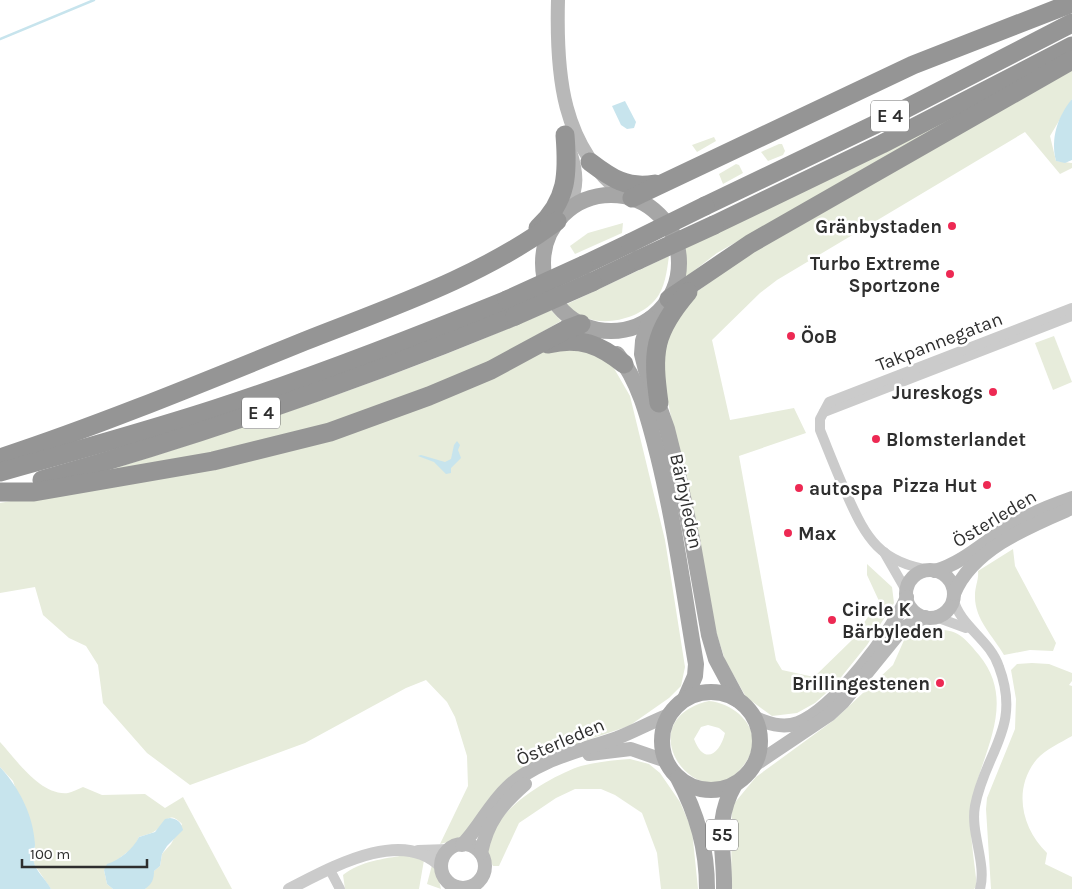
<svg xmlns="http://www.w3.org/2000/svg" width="1072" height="889" viewBox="0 0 1072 889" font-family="Karla,sans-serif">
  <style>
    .green { fill: #e7ecdb; fill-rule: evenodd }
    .water { fill: #c7e4ed }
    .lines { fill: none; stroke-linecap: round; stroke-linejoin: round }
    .stream { stroke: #c7e4ed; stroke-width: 2.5 }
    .minor { stroke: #cbcbcb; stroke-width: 10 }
    .tertiary { stroke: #cbcbcb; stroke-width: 12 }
    .secondary { stroke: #b8b8b8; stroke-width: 14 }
    .primary { stroke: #a6a6a6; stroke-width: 16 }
    .motorway { stroke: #959595; stroke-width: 19 }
    .motorway-bridge { stroke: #959595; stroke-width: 19 }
    .poi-dot { fill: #ed2953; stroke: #fff; stroke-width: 2 }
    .labels { text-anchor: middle; stroke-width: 5; stroke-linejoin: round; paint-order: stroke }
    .shield { fill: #fff; stroke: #6d6d6d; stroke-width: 1 }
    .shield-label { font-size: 18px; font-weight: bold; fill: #2e2e2e }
    .poi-label { font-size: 19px; font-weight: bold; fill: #2e2e2e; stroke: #fff; text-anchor: end }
    .street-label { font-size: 19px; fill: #2e2e2e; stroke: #fff }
  </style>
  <rect width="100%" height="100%" fill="#fff"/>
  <!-- green -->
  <g class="green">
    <path d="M1072,51L717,253L682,280L686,248Z"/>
    <path d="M1072,68V99L1050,136L1056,161L1072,163V168L1060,174L1025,132L777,280L760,293L712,340L730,420L794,408L806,433L739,456L776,660L782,670L814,677L852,640L879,601L867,575V564L892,587L894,603L867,645L834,686L815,703L797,713L772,716L746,697L725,660L713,622L668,402L653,369L665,315L743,258Z"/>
    <path d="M714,137L716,141L697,152L692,145Z"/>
    <path d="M779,144H782L785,151L783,155L768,161L761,152Z"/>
    <path d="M736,164L739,165L743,173L723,184L719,174Z"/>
    <path d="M623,223L622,233L575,254L570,246L588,233Z"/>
    <path d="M669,256C667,270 665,289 655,300C640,318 606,327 584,317C577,314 571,309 565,305Z"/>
    <path d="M551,310L561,321L481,367L306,432L190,460L103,472C256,424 405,375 551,310Z"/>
    <path d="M574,335L604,351L630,396L665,540L685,667L681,686L669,698L629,726L590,739L523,767L489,800L468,833L452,841L440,844L468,786L467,756L455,717L447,702L426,680L406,688L305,743L190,785L147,753L103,703L98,665L86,646L69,638L43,615L35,587L0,593V503L267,454Z"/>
    <path d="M1054,336L1072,382L1053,390L1035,343Z"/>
    <path d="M1013,549L1015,566L1056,643L1053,651L1030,650L1004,655C993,636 974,619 975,595C975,586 979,579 978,571Z"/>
    <path d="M928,629C957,630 960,632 979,655C1019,704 980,754 971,806C968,823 975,866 977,886L974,889H731L732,806L756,777L834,720L893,665L905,638Z"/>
    <path d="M1032,663L1049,664L1072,673V681L1069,685L1072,686V736C1060,743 1046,749 1037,759C1012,789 1022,829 1047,853L1045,864L1072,877V889H991L986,809L987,798L1015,729L1016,699L1011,670L1017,664Z"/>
    <path d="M709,701C738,704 766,732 746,762C702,827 623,721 709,701ZM708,725L719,728L725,733C720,754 704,766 694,739L701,727Z"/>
    <path d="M0,742C16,759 40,796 68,793C72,792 78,789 83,787L102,795L145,794L165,808L183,797L232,889H145L154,871L160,866L162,854L171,844L182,824C167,809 166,824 155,831C151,834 144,835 139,837L134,847L104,870L107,884L113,889H51L34,864L35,845L13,781L0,767Z"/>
    <path d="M630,759L649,764L660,773L680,802L692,830L698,889H661L657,853L642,813L615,795L601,789H575L556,798L519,823L499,866H493C491,862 487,857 487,852C486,814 550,776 581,766C597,762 614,760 630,759Z"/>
    <path d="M405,855L424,860L419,889H345L343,875C361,861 383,859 405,855Z"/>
    <path d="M432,865L437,872L441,889L427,884Z"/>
  </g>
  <!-- water -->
  <g class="water">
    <path d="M1072,99V160L1065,163L1056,161C1050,138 1058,116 1072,99Z"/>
    <path d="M625,101L636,122L634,128L627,129L621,125L612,106Z"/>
    <path d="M457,441L460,445L458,450L461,458L451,468V473L446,474L434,462L418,456L421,455L445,462L451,459L454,445Z"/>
    <path d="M0,767C19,788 33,814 35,844C35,850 33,857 34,863C36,871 47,881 51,889H0Z"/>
    <path d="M170,818C178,819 181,822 183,830L167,846L162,854L160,866L154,871C154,879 152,884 145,889H113L107,884L104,870L107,864C120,860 133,849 139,837L155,832L165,819Z"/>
  </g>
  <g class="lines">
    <!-- stream -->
    <path class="stream" d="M0,39L94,0"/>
    <!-- minor -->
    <g class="minor">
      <path d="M824,412L1072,316"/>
      <path d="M884,552L907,592"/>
      <path d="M931,570C880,563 866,538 847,495C837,473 829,452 820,430V419L829,402L1072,308"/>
      <path d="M953,598C960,627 990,639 999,667C1022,728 985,752 975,806C970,833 987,863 980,889"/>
      <path d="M936,617L966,628"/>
      <path d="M330,870L340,889"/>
    </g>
    <!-- tertiary -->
    <g class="tertiary">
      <path d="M418,851L448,850"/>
      <path d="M289,889C329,869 402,826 441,867"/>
    </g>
    <!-- secondary -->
    <g class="secondary">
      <path d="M558,0C556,74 561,147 624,195"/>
      <path d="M568,209C578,187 577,173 570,151"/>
      <circle cx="930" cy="594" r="24"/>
      <path d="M935,571C962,563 982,544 1005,529C1026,515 1049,506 1072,498"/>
      <path d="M954,594C972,549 1030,526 1072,508"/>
      <path d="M753,717C767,723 782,729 798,723C834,709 892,633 907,597"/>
      <path d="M589,754L631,749L666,761"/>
      <path d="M753,766L829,715L843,702L899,633L905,627L925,617"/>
      <circle cx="463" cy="866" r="22"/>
      <path d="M462,845C479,828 489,805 507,788C536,760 580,751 617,738C635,731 651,722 669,715"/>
      <path d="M481,853C487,822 501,805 525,784"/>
    </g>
    <!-- primary -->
    <g class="primary">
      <circle cx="611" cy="263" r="68"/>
      <path d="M650,319L643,341L642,354L646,370L667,429L677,469L692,539L709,635L716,659L738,700"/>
      <path d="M617,354C640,382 649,421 658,456C675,525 684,594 696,664L695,676L685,699"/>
      <circle cx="711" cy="741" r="49"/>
      <path d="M678,778C697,814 707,848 707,889"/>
      <path d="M724,889C725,848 713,823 735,784"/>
    </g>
    <!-- motorway -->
    <g class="motorway">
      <path d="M590,162C611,178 627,189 655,184"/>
      <path d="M632,198L913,65L1072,3"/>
      <path d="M705,206L874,125L1072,23"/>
      <path d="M714,225L882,144L1072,46"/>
      <path d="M538,228C568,200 568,173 565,135"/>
      <path d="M584,265L630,243"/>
      <path d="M592,282L638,260"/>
      <path d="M669,299L750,244L1072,60"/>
      <path d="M548,344C580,336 600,345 624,364"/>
      <path d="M659,403C652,352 653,333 688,292"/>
      <path d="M0,458C103,424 204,382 305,341C391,307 481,277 557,221"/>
      <path d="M0,472C72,452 144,432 215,409C314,377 411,339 507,300"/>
      <path d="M42,480C204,434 360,380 515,316"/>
      <path d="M0,492H34L213,461L330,432L429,396L491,370L565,330L581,324"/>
    </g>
    <!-- motorway-bridge -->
    <g class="motorway-bridge">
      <path d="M630,243L705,206"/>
      <path d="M638,260L714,225"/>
      <path d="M507,300L584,265"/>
      <path d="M515,316L592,282"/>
    </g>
  </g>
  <!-- markers -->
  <g class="poi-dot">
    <circle cx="952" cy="226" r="5"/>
    <circle cx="950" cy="274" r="5"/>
    <circle cx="791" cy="336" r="5"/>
    <circle cx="993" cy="392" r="5"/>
    <circle cx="876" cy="439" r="5"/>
    <circle cx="987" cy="485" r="5"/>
    <circle cx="799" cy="488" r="5"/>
    <circle cx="788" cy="533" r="5"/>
    <circle cx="832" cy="620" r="5"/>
    <circle cx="940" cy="683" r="5"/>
  </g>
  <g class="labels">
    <!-- shield labels -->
    <g class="shield">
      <rect x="871" y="100.5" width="38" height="31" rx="4"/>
      <rect x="242" y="397.5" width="38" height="31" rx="4"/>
      <rect x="706" y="819.5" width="32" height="31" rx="4"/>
    </g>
    <g class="shield-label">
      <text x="890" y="122">E 4</text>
      <text x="261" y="419">E 4</text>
      <text x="722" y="841">55</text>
    </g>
    <!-- poi labels -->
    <g class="poi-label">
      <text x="942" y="233">Gränbystaden</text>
      <text x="940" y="270">Turbo Extreme<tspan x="940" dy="22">Sportzone</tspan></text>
      <text x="801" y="343" text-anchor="start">ÖoB</text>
      <text x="983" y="399">Jureskogs</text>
      <text x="886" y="446" text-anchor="start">Blomsterlandet</text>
      <text x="977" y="492">Pizza Hut</text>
      <text x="809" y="495" text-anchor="start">autospa</text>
      <text x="798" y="540" text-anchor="start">Max</text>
      <text x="842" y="616" text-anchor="start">Circle K<tspan x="842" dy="22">Bärbyleden</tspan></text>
      <text x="930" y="690">Brillingestenen</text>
    </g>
    <!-- street labels -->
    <g class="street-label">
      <text transform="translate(939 341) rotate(-21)" y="7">Takpannegatan</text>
      <text transform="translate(687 501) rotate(78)" y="7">Bärbyleden</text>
      <text transform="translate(994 518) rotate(-31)" y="7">Österleden</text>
      <text transform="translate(560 741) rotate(-23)" y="7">Österleden</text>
    </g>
  </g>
  <!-- scale -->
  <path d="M22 859v8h125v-8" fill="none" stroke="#2e2e2e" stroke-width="2.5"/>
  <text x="30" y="859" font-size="15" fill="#2e2e2e" stroke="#ffffff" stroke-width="4" paint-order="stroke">100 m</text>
</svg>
